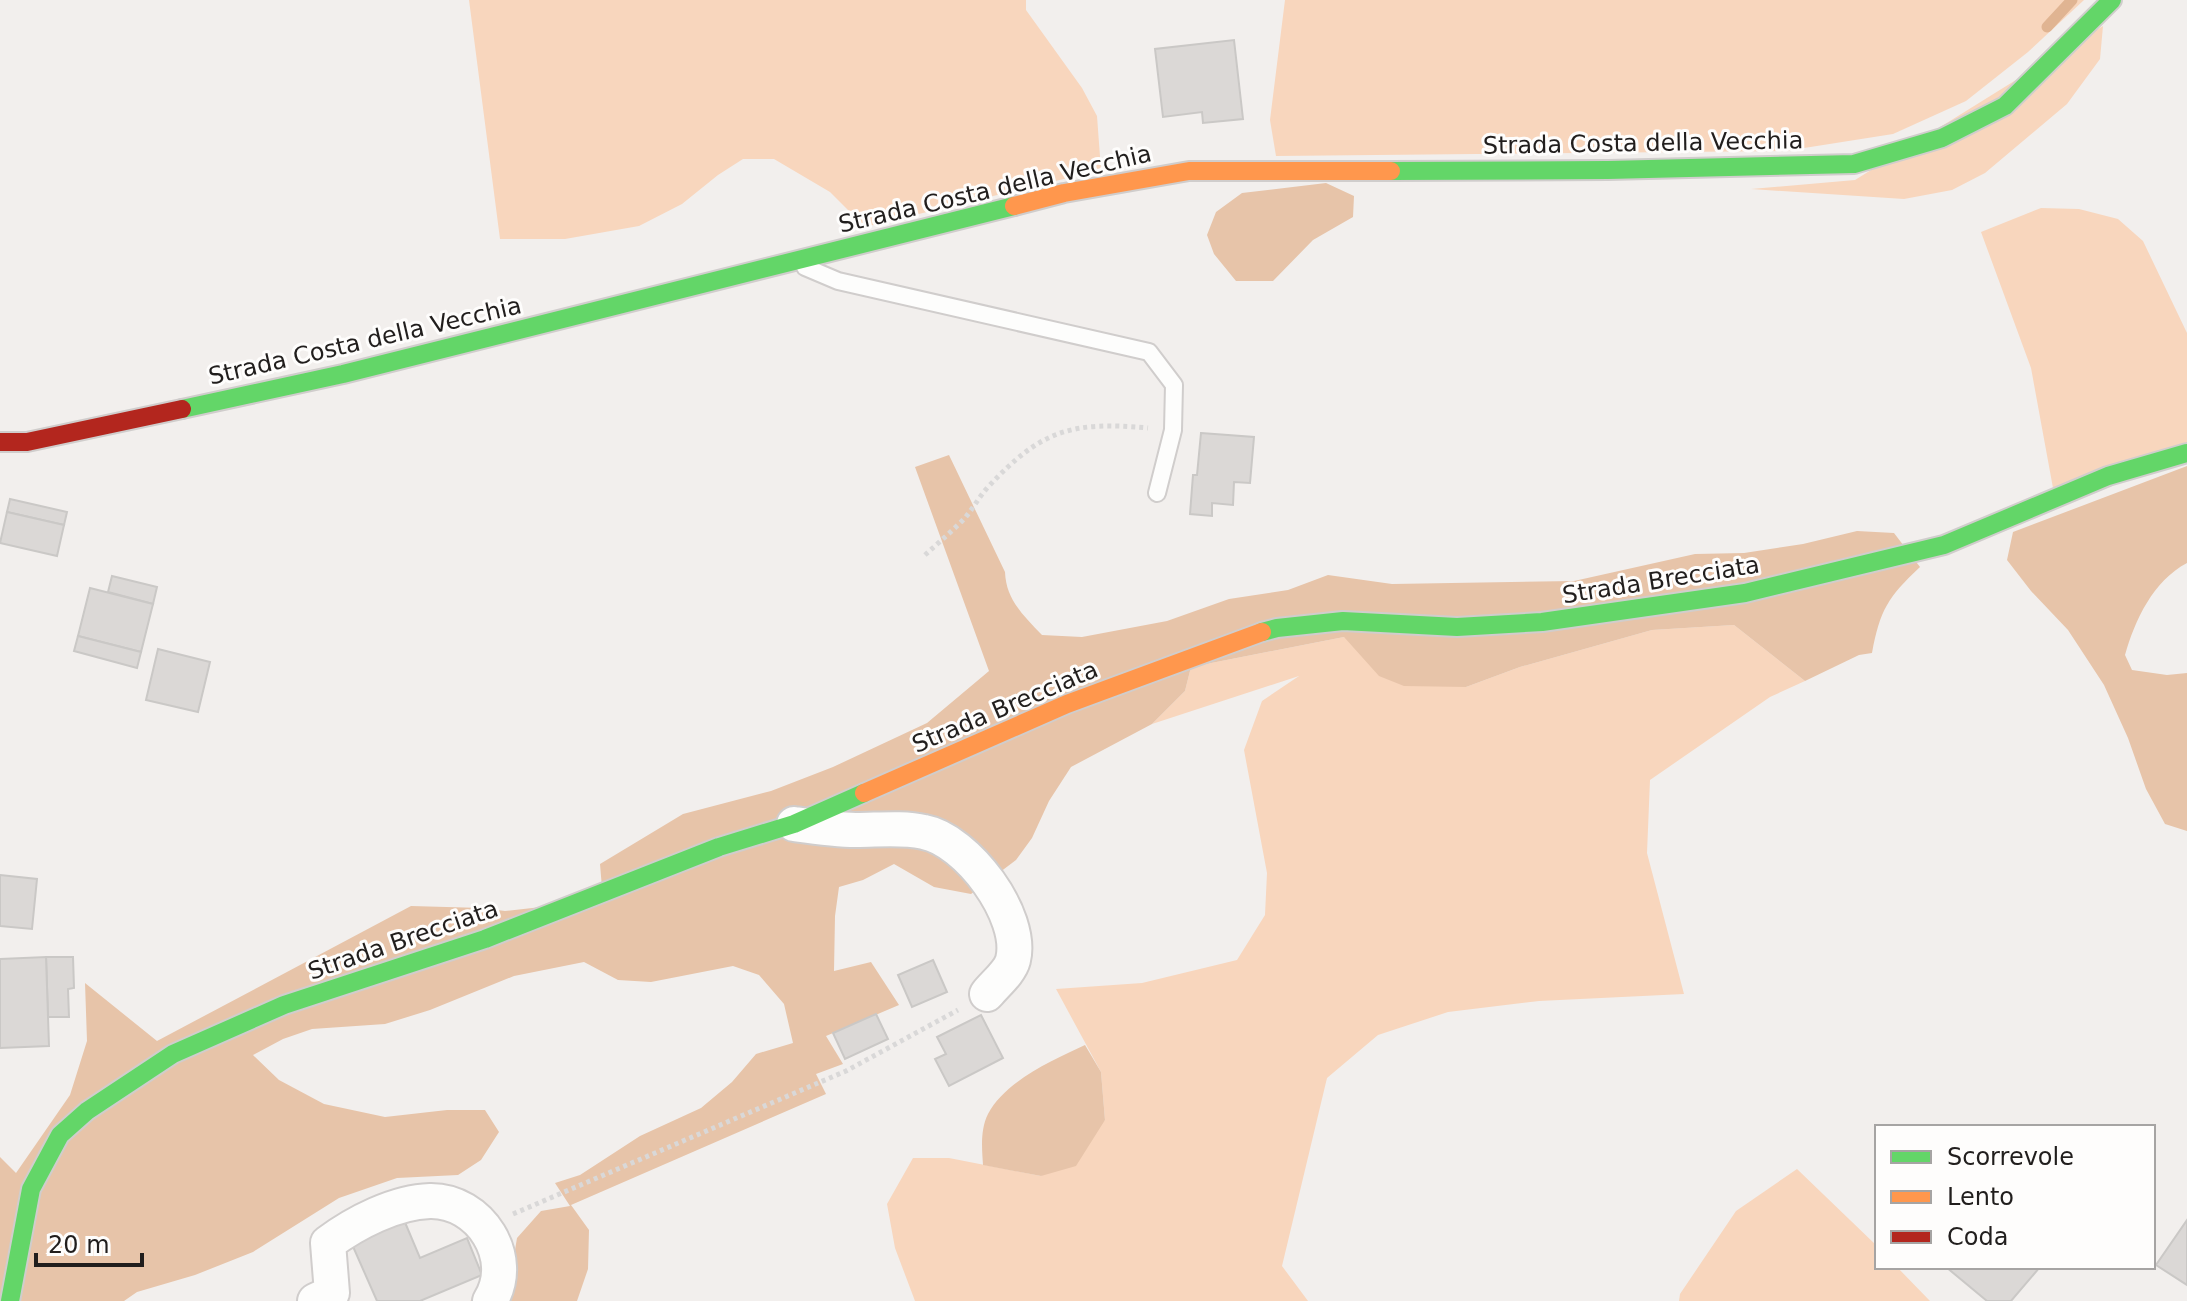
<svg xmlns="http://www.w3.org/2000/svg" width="2187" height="1301" viewBox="0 0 2187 1301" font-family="'DejaVu Sans',sans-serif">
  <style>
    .green { fill: #f8d6bd }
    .forest { fill: #e7c4a9 }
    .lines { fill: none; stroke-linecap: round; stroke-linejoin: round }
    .stream { stroke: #e0b492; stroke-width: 11 }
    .building { fill: #dbd8d6; stroke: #cac8c6; stroke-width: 2 }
    .lane-casing { stroke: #d0cdcc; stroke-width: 20 }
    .street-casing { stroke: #d0cdcc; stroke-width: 38 }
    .fast-casing { stroke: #d0cdcc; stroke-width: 22 }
    .slow-casing { stroke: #d0cdcc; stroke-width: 22 }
    .jam-casing { stroke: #d0cdcc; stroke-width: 22 }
    .path { stroke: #d9d8d8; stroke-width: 5; stroke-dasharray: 4 4; stroke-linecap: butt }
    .lane { stroke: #fdfdfc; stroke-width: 16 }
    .street { stroke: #fdfdfc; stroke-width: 34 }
    .fast { stroke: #63d668; stroke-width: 18 }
    .slow { stroke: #ff974d; stroke-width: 18 }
    .jam { stroke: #b3261e; stroke-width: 18 }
    .labels { text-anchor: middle; stroke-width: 6; stroke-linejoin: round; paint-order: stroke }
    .street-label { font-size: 24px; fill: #211e1d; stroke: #fefdfc }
  </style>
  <rect width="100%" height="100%" fill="#f2efed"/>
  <!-- green -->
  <g class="green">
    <path d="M469,0H1026V10L1082,88L1097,116L1101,170L865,227L830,192L774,159H743L718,175L682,204L639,226L565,239H500Z"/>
    <path d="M1285,0H2084L2028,52L1966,101L1893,134L1785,151L1276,156L1270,120Z"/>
    <path d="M2103,26L2100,59L2067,104L1985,173L1952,190L1904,199L1751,189L1855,180Z"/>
    <path d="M2041,208L2079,209L2118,219L2143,241L2187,333V445L2053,488L2031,368L1981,232Z"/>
    <path d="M1734,625L1805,681L1770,697L1650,780L1647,853L1684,994L1539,1001L1448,1012L1378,1035L1327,1078L1282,1266L1308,1301H915L895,1248L887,1204L913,1158H949L1041,1176L1105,1120L1101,1072L1056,989L1142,983L1237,960L1265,915L1267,873L1244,750L1262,701L1299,676L1152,724L1185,691L1191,667L1344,637L1466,687L1520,667L1652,630Z"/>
    <path d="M1797,1169L1877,1246V1267H1897L1930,1301H1679L1680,1294L1736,1211Z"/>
  </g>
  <!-- forest -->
  <g class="forest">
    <path d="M1326,183L1354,196L1353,217L1313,240L1273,281H1236L1214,254L1207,235L1216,212L1242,193Z"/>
    <path d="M949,455L1005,572C1006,600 1024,616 1042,635L1082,637L1167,621L1229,599L1288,590L1328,575L1392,584L1574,581L1695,554L1744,553L1803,544L1857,531L1894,533L1920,567C1888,597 1880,610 1872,653L1859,655L1805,681L1734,625L1652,630L1520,667L1466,687L1404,686L1379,676L1344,637L1191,667L1185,691L1152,724L1071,767L1049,801L1032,838L1016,860L971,894L934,887L894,864L863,880L839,887L835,916L834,971L871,962L899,1005L826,1036L843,1064L816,1074L826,1094L571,1205L589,1230L588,1269L577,1301H470L510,1280L517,1238L541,1211L570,1206L555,1183L580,1175L640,1136L701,1108L732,1082L756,1054L793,1043L784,1004L759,975L733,966L651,982L618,980L584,962L514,976L430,1010L385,1024L312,1029L283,1039L253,1055L279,1080L324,1104L385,1117L447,1110H485L499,1132L481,1160L458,1175L397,1178L339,1198L253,1252L195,1275L137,1292L124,1301H0V1157L16,1173L70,1095L87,1041L85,983L157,1041L411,906L482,908L505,911L603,900L600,864L683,814L771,791L833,767L927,723L989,671L915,467Z"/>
    <path d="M2187,466V563C2153,581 2135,620 2125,655L2132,670L2167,675L2187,673V831L2165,824L2146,789L2128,738L2104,685L2068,630L2031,591L2007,560L2013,532Z"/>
    <path d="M1085,1045L1101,1072L1105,1120L1076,1166L1041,1176L983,1165C982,1149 980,1130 988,1114C1005,1081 1053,1060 1085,1045Z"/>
  </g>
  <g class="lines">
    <!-- stream -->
    <path class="stream" d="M2047,27L2072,0"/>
  </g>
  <!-- building -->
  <g class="building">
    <path d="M1234,40L1243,119L1203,123L1202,112L1163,117L1155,49Z"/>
    <path d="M1201,433L1254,437L1250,483L1234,482L1233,505L1212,503V516L1190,514L1193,475H1197Z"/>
    <path d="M10,499L67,512L64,525L7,512Z"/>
    <path d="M7,512L64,525L57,556L0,543Z"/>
    <path d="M112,576L157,587L153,604L108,592Z"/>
    <path d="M90,588L153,604L141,652L78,636Z"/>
    <path d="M78,636L141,652L137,668L74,651Z"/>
    <path d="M158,649L210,662L198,712L146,700Z"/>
    <path d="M0,875L37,879L32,929L0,926Z"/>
    <path d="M46,957H73L74,988L68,989L69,1017H48Z"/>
    <path d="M46,957L49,1046L0,1048V959Z"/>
    <path d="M933,960L947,992L912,1007L898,975Z"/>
    <path d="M876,1014L888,1039L845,1059L833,1033Z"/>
    <path d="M981,1015L1003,1058L949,1086L935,1059L946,1054L937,1037Z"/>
    <path d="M404,1220L420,1258L467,1238L482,1275L420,1301H377L351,1242Z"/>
    <path d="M2187,1220V1285L2156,1265Z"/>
    <path d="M1946,1267H2040L2011,1301H1987Z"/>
  </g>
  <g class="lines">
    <!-- lane casing -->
    <g class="lane-casing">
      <path id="lane" d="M805,267L838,281L1149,352L1174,385L1173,430L1157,493"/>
    </g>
    <!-- street casing -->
    <g class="street-casing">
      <g id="street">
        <path d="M794,824C815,827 835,830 856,830C878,830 902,827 924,832C967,840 1024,916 1013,960C1010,972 995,984 987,994"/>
        <path d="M315,1301L332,1293L328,1243C355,1223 395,1202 430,1201C480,1200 517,1258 490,1301"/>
      </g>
    </g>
    <!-- fast casing -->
    <g class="fast-casing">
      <g id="fast">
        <path d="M1391,171L1608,170L1854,164L1942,138L2005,106L2112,0"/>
        <path d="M182,409L343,374L1014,206"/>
        <path d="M1262,632L1277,628L1343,621L1457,627L1542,622L1745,593L1944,545L2108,476L2187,453"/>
        <path d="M10,1301L31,1189L60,1135L87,1111L173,1054L284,1005L485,939L719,847L794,824L864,793"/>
      </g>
    </g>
    <!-- slow casing -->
    <g class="slow-casing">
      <g id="slow">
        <path d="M1014,206L1064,193L1189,171H1391"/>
        <path d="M864,793L1067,704L1262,632"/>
      </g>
    </g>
    <!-- jam casing -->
    <g class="jam-casing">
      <path id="jam" d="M0,442H27L182,409"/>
    </g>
    <!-- path -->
    <g class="path">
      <path d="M925,555C937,544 950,533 962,521C972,511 978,498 988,487C1041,430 1071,421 1148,428"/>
      <path d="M513,1214L846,1071L958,1010"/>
    </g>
    <!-- lane -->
    <use href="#lane" class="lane"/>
    <!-- street -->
    <use href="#street" class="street"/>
    <!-- fast -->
    <use href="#fast" class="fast"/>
    <!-- slow -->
    <use href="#slow" class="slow"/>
    <!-- jam -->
    <use href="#jam" class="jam"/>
  </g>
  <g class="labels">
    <!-- street labels -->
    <g class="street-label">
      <text transform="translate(1643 143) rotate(-1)" y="8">Strada Costa della Vecchia</text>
      <text transform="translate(995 189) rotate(-13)" y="8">Strada Costa della Vecchia</text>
      <text transform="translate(365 341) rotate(-13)" y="8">Strada Costa della Vecchia</text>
      <text transform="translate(1661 580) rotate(-9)" y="8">Strada Brecciata</text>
      <text transform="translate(1005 707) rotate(-23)" y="8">Strada Brecciata</text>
      <text transform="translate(403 940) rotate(-19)" y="8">Strada Brecciata</text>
    </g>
  </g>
  <!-- legend -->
  <rect x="1875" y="1125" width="280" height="144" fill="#fefdfc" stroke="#a6a4a3" stroke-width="2"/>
  <rect x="1891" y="1151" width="40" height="12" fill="#63d668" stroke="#a6a4a3" stroke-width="2"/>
  <text x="1947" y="1165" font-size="24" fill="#211e1d">Scorrevole</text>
  <rect x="1891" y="1191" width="40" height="12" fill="#ff974d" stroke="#a6a4a3" stroke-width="2"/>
  <text x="1947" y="1205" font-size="24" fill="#211e1d">Lento</text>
  <rect x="1891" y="1231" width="40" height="12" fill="#b3261e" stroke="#a6a4a3" stroke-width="2"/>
  <text x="1947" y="1245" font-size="24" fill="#211e1d">Coda</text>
  <!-- scale -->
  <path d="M36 1253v12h106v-12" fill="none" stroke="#211e1d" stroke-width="4"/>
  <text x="48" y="1253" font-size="24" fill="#211e1d" stroke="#fefdfc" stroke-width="6" paint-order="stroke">20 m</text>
</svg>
